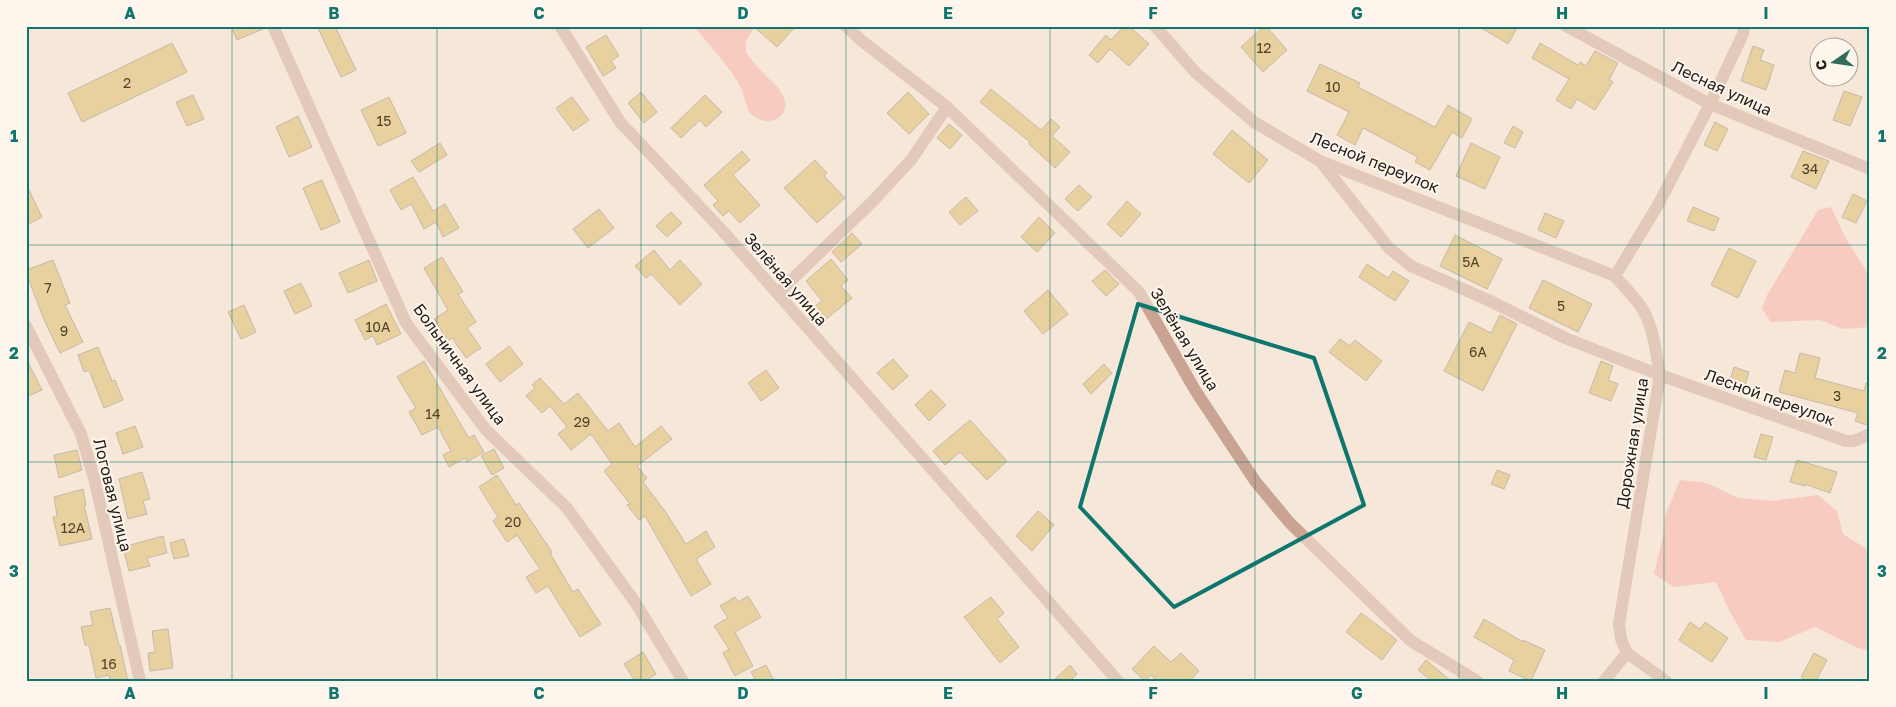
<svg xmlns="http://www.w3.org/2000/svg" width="1896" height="707" viewBox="0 0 1896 707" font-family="'Golos Text',sans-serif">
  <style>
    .green { fill: #f9a9a1 }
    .building { fill: #d7b45a; stroke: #888273 }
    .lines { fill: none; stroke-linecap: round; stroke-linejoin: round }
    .street { stroke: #caa492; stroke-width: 12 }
    .marked { fill: none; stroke: #0f766e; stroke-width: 4; stroke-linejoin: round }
    .grid { fill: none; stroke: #0f766e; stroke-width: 1; stroke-opacity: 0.55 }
    .labels { text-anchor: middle; stroke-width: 4; stroke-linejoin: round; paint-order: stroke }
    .number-label { font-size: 14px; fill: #4e4228 }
    .street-label { font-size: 16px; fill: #211c17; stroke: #fef5ed }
    .neatline { fill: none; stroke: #0f766e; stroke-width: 2 }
    .grid-label { font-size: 16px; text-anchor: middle; font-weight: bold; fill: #0f766e }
  </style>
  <rect width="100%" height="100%" fill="#f5e7d9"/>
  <!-- green -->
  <g class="green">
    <path d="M694,26H755L746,41V53C752,60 757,67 763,73C771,82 778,85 783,96C793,117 768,129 752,115C746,110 745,97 742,90C731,67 710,47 694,26Z"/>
    <path d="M1831,207L1845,237L1870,277V327L1843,329L1820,320L1771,322L1762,309L1766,297L1818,210Z"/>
    <path d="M1680,480L1707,483L1738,498L1773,501L1818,495L1837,511L1843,534L1870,551V651L1858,648L1815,627L1779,642L1746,640L1728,608L1716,582L1674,587L1654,574L1664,532L1665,516Z"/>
  </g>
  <!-- building -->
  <g class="building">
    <path d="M231,26H265V28L237,40Z"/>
    <path d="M317,26H335L356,70L341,77Z"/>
    <path d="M753,26H796L777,47Z"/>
    <path d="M1124,26H1129L1149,44L1129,66L1110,49L1098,63L1089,55L1106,35L1111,40Z"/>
    <path d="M1264,26H1266L1287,50L1263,72L1241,47Z"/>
    <path d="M1478,26H1518L1508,44Z"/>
    <path d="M606,35L619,56L611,61L616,68L603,76L586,47Z"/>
    <path d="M172,43L187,72L82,122L68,93Z"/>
    <path d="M1540,43L1578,65L1580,62L1586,66L1595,51L1618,63L1609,80L1613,82L1595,110L1577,99L1571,109L1556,100L1569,79L1532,58Z"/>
    <path d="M1753,46L1764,50L1760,60L1774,65L1766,90L1741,81Z"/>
    <path d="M1320,64L1360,83L1358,87L1435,127L1448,105L1472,119L1462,138L1452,132L1430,170L1415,162L1418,157L1363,128L1355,145L1337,135L1349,112L1307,91Z"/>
    <path d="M991,89L1041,130L1051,119L1060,127L1052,136L1070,152L1055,168L1029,144L1030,142L980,102Z"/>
    <path d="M1844,91L1862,97L1850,126L1833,120Z"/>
    <path d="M641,92L657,112L644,123L628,103Z"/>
    <path d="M908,92L929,114L909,134L887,113Z"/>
    <path d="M193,95L204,119L187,126L176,102Z"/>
    <path d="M705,95L722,112L706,127L700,120L681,138L671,128Z"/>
    <path d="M389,97L406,133L378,146L361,110Z"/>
    <path d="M572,97L589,120L573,131L556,108Z"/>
    <path d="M298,116L312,147L289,157L276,127Z"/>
    <path d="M1715,122L1728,129L1717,151L1704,145Z"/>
    <path d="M949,124L962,135L950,149L937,138Z"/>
    <path d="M1513,126L1523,132L1515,148L1504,143Z"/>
    <path d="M1232,130L1268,160L1249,183L1213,154Z"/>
    <path d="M440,143L447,155L419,172L411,161Z"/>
    <path d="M1471,143L1500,157L1485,189L1456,176Z"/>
    <path d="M742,151L750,160L733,175L760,205L740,223L729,211L723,216L713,205L718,201L704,185Z"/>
    <path d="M1803,151L1829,161L1816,189L1791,177Z"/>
    <path d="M815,160L827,173L824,176L845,198L817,223L784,188Z"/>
    <path d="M413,177L433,211L445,204L459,228L443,237L436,222L424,229L411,204L401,210L390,190Z"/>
    <path d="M322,180L340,222L321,230L303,188Z"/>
    <path d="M26,184L42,217L26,225Z"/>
    <path d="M1079,185L1092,197L1078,211L1065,199Z"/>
    <path d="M1853,194L1867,201L1856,223L1842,217Z"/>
    <path d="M966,197L978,211L960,225L949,212Z"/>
    <path d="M1127,201L1141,214L1121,237L1107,224Z"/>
    <path d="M1693,207L1719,218L1714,231L1687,221Z"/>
    <path d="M599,209L614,228L588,248L573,229Z"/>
    <path d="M671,212L682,223L667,237L656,226Z"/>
    <path d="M1545,213L1564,221L1556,238L1538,230Z"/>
    <path d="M1039,217L1055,233L1037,252L1021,237Z"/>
    <path d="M852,233L862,244L841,262L832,252Z"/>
    <path d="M1455,235L1502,259L1487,289L1440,266Z"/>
    <path d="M1729,248L1756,261L1738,298L1711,285Z"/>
    <path d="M654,250L670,270L680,260L702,284L680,305L651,274L646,278L635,266Z"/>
    <path d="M442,257L463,292L458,294L476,322L467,328L481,348L466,358L452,338L448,341L434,319L448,310L424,268Z"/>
    <path d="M831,259L848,280L841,286L852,298L825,320L814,307L822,301L806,281Z"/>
    <path d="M53,260L70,303L65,305L83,342L60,353L45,322L26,273V270Z"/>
    <path d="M369,260L377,281L348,293L339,273Z"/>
    <path d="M1367,264L1388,278L1393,271L1409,281L1395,301L1359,277Z"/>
    <path d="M1105,270L1119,284L1106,296L1092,281Z"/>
    <path d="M1543,280L1592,304L1578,332L1529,308Z"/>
    <path d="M301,283L312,306L295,314L284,291Z"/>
    <path d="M1048,290L1068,314L1043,334L1024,311Z"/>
    <path d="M386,304L401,334L377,345L373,336L365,340L355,320Z"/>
    <path d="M244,305L256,332L241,339L228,312Z"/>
    <path d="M1500,315L1517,324L1483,391L1444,371L1469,322L1491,333Z"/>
    <path d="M1340,339L1350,346L1355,340L1382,361L1366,381L1329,352Z"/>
    <path d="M509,346L523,364L500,382L486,364Z"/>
    <path d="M98,347L112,381L115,380L123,400L104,408L89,370L84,372L78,355Z"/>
    <path d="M1800,353L1820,358L1815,378L1864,391L1866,383L1870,384V426L1855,421L1858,413L1779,392L1785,370L1795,373Z"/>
    <path d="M26,358L42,390L26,397Z"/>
    <path d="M893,359L908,376L893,390L877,373Z"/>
    <path d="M424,361L464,430L469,438L474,435L484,452L467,462L465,458L449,467L443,455L451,451L438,427L422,435L409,412L416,408L397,377Z"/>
    <path d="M1601,361L1613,366L1608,380L1618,384L1611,401L1589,393Z"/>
    <path d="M1104,364L1112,373L1091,394L1083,384Z"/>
    <path d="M1734,367L1749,372L1743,392L1728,387Z"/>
    <path d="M766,370L779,388L761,401L748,383Z"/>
    <path d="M540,378L564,404L578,393L608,431L619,423L635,447L661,426L672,439L637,466L647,478L643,482L667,514L686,544L706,531L715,547L696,559L711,584L691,596L645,516L639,520L627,505L630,504L604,471L612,464L591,434L571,450L558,434L567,427L550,406L542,413L526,396L535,388L532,385Z"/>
    <path d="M931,390L946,405L929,421L915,405Z"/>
    <path d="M970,420L1007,461L987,480L960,452L945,465L933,451Z"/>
    <path d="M135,426L143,447L123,454L116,433Z"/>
    <path d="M1761,434L1773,437L1766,460L1754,457Z"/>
    <path d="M494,449L504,468L492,475L481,456Z"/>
    <path d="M77,450L82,470L59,478L54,455Z"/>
    <path d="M1797,460L1837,472L1830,493L1805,484V486L1790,482Z"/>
    <path d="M1497,470L1510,475L1504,489L1491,484Z"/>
    <path d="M142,472L150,499L143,501L147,514L128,519L119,479Z"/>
    <path d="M497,475L516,505L519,503L552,552L550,553L573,592L578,589L601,624L580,637L548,586L536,593L526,577L540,569L517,535L507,542L493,521L498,517L479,487Z"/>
    <path d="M83,489L86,505H84L92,539L60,546L53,517L57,516L54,497Z"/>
    <path d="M1038,511L1054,525L1032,551L1016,536Z"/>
    <path d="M163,536L167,553L147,558L150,566L129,571L123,547Z"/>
    <path d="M184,539L189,556L174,559L170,543Z"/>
    <path d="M748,596L761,617L735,632L753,666L735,676L723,653L729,649L714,626L728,618L720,606L735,597L738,602Z"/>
    <path d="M991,597L1004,613L997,619L1019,647L1000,663L964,617Z"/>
    <path d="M110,608L119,646L120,645L128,681H110L109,675L96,678L89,645H85L81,627L93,625L90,612Z"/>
    <path d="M1361,613L1397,640L1382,660L1346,632Z"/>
    <path d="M1484,619L1523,642V640L1545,650L1531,681L1509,671L1514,660L1474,637Z"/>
    <path d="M1690,622L1700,629L1705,622L1728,638L1712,662L1679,640Z"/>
    <path d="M168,629L173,668L150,671L148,653L155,652L152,631Z"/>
    <path d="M1154,646L1171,662L1181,653L1199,671L1190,681H1157L1151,675L1145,681L1132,669Z"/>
    <path d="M643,652L656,674L645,681H635L624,664Z"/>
    <path d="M1814,653L1827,660L1816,681H1808L1801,677Z"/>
    <path d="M1426,660L1451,681H1432L1418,670Z"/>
    <path d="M766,665L774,681H756L751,672Z"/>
    <path d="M1070,665L1077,674L1070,681H1053Z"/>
  </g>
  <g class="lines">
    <!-- street -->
    <g class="street">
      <path d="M273,26L406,323L486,430L567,508L635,602L683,681"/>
      <path d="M560,26L620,122L720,228L1118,681"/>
      <path d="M846,26L862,41L947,107L1139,292L1195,390L1255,481L1289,522L1411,641L1477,681"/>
      <path d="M1155,26L1196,73L1254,122L1320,161L1615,276"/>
      <path d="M1566,26L1710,104L1870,169"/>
      <path d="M1320,161L1389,248L1411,266L1488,300L1565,338L1660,375L1846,441H1854L1870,434"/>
      <path d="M778,293L873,201L911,160L947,107"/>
      <path d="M26,326L81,434L94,478L140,681"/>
      <path d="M1604,681L1627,653"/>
      <path d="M1666,681L1627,653L1621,639L1619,624L1660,375C1656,353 1654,329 1643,310C1636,298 1624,287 1615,276L1658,205L1710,104L1743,34L1744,26"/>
    </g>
  </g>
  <!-- marked area -->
  <path d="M0 0H1896V707H0ZM1138,304L1314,358L1364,505L1174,607L1080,507Z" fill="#f5e7d9" fill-opacity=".55" fill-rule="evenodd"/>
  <path class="marked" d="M1138,304L1314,358L1364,505L1174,607L1080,507Z"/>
  <!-- grid -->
  <path class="grid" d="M232,26V681M437,26V681M641,26V681M846,26V681M1050,26V681M1255,26V681M1459,26V681M1664,26V681M26,245H1870M26,462H1870"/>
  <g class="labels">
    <!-- number labels -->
    <g class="number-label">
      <text x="1264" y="53">12</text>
      <text x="127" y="88">2</text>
      <text x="1333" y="92">10</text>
      <text x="384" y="126">15</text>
      <text x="1810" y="174">34</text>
      <text x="1471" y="267">5А</text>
      <text x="48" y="293">7</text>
      <text x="1561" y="311">5</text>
      <text x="378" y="332">10А</text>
      <text x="64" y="336">9</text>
      <text x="1478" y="357">6А</text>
      <text x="1837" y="401">3</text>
      <text x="433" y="419">14</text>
      <text x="582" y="427">29</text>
      <text x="513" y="527">20</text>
      <text x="73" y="533">12А</text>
      <text x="109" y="669">16</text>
    </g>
    <!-- street labels -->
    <g class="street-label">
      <text transform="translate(1722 88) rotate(25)" y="6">Лесная улица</text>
      <text transform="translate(1375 162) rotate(22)" y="6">Лесной переулок</text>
      <text transform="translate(786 279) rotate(49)" y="6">Зелёная улица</text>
      <text transform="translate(1185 339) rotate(59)" y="6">Зелёная улица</text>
      <text transform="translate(460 364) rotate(54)" y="6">Больничная улица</text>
      <text transform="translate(1770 397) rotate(20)" y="6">Лесной переулок</text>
      <text transform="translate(1632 443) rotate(-81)" y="6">Дорожная улица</text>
      <text transform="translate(113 495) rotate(76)" y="6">Логовая улица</text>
    </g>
  </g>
  <!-- border -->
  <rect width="1896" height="707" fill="none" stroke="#fef5ed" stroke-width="55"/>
  <!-- north arrow -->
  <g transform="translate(1834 62) rotate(257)"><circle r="24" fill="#fef5ed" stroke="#a69e97"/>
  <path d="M0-4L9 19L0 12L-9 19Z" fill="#2f6d5a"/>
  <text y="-8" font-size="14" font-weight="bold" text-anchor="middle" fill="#211c17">С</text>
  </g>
  <rect x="28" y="28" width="1840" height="652" class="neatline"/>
  <g class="grid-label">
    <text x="130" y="19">A</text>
    <text x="334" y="19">B</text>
    <text x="539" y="19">C</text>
    <text x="743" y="19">D</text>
    <text x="948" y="19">E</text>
    <text x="1153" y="19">F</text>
    <text x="1357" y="19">G</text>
    <text x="1562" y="19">H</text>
    <text x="1766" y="19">I</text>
    <text x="14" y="142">1</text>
    <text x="1882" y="142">1</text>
    <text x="14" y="359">2</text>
    <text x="1882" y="359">2</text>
    <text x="14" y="577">3</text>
    <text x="1882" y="577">3</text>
    <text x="130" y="699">A</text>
    <text x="334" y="699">B</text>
    <text x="539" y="699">C</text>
    <text x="743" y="699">D</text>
    <text x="948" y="699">E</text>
    <text x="1153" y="699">F</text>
    <text x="1357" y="699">G</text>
    <text x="1562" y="699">H</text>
    <text x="1766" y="699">I</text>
  </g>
</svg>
